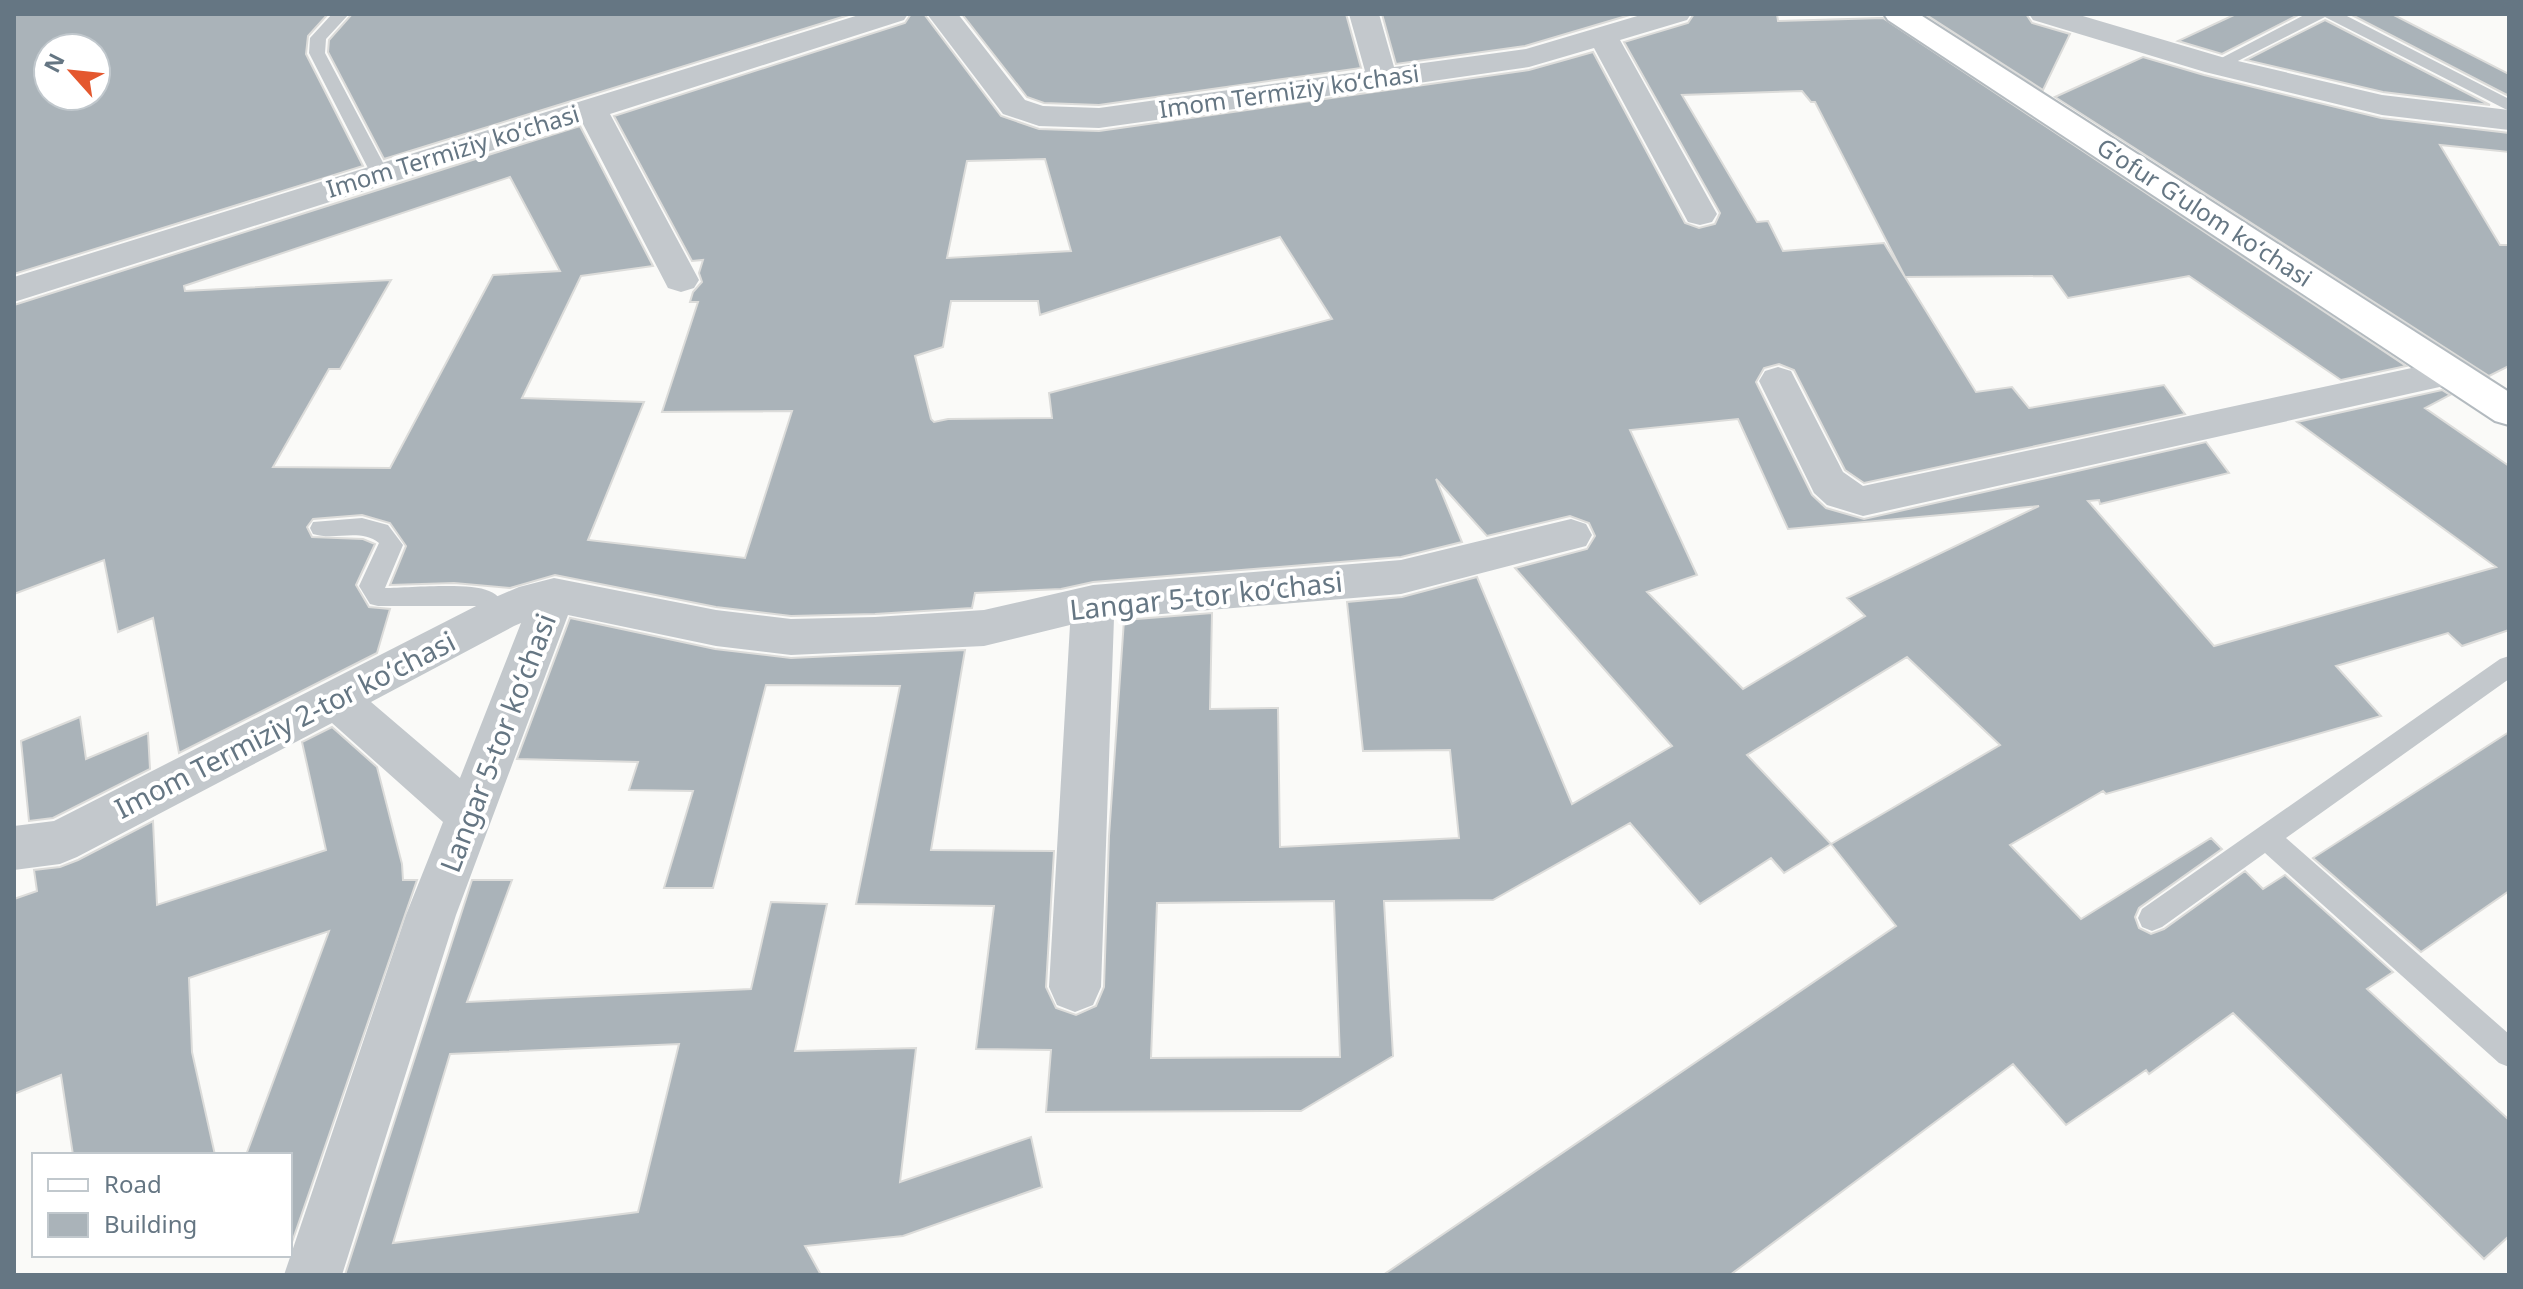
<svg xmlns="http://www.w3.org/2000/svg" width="2523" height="1289" viewBox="0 0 2523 1289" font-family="'Noto Sans',sans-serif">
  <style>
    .building { fill: #aab3b9; stroke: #dcdcda; stroke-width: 2; fill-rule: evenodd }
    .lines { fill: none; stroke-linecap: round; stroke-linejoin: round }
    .secondary-casing { stroke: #b3babf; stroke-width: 4 }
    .lane { fill: #c3c8cc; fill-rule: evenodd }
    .street { fill: #c3c8cc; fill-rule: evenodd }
    .secondary { fill: #fff; fill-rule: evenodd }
    .labels { text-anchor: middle; stroke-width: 8; stroke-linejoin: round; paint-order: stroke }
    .far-street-label { font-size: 24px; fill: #657683; stroke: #fff }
    .street-label { font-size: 28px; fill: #657683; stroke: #fff }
  </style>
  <rect width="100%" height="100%" fill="#fafaf8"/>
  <!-- building -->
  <g class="building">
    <path d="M14,14H328L308,36L306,54L363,166L14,274ZM48,48H96V96H48Z"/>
    <path d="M352,14H852L384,159L328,52L329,40Z"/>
    <path d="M911,14H924L1001,116L1039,129L1099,131L1529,70L1593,52L1685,223L1699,228L1715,224L1720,213L1624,42L1688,23L1694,14H1777L1778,21L1883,18L2406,366L2341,380L2189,276L2068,298L2052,276L1905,277L1815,102H1811L1802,91L1682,95L1757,222L1768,221L1783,251L1884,243L1976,392L2012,387L2029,408L2164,385L2185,414L1864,483L1845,470L1794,370L1779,364L1764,368L1756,382L1812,495L1826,508L1864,519L2206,442L2229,473L2100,504L2099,500L2088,501L2214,646L2496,567L2297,422L2442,390L2450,395L2425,408L2509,466V630L2462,646L2448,633L2336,666L2381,716L2106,794L2103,791L2010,845L2081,919L2211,838L2222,849L2139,908L2135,917L2139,928L2151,934L2164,929L2245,871L2263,889L2285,875L2393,972L2367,989L2509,1120V1236L2484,1259L2233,1013L2149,1074L2146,1070L2066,1125L2013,1064L1730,1275H1383L1896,926L1831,844L1784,873L1771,858L1700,904L1630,823L1493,900L1384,901L1393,1056L1301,1111L1046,1112L1051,1050L976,1049L994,906L856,904L900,686L766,685L713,888H664L693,791L629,790L638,762L517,759L570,618L715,649L791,658L965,650L931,850L1054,851L1046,987L1056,1008L1076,1015L1096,1006L1104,987L1109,836L1124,620L1212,613L1210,709L1278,708L1280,847L1459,838L1450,750L1363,751L1347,602L1402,597L1477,577L1572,804L1672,746L1515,568L1587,549L1595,536L1589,523L1570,516L1487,536L1436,479L1462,542L1401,557L1093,582L1061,589L975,593L972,608L875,614L791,616L716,607L555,575L510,588L454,583L390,585L406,546L390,523L362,515L313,519L307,527L312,537L363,539L375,544L356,585L369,607L390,609L377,653L179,753L153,618L118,632L104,560L14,594V305L580,126L653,266L581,276L522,398L644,402L588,540L745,558L792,411L662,412L698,302H690L693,292L702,282L699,273L703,260L692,261L614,116L905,23ZM1045,159L1071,251L947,258L967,161ZM510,177L560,271L493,275L390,468L273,467L329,369H340L391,280L185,291L184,286ZM1280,237L1332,319L1049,393L1052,418L948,419L934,422L931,419L915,356L943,347L951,301H1038L1040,315ZM1738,419L1788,529L2039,506L1847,598L1865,616L1743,689L1647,592L1697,575L1630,430ZM1907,657L2000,745L1831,844L1747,755ZM1334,901L1340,1057L1151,1058L1157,903Z"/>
    <path d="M962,14H1346L1361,68L1099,105L1044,103L1027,97Z"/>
    <path d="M1382,14H1633L1525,46L1396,64Z"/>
    <path d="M1925,14H2026L2032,23L2070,34L2043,90Z"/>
    <path d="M2236,14H2300L2222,54L2178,41Z"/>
    <path d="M2350,14H2392L2509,74V96Z"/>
    <path d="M2325,20L2490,105L2383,92L2246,60Z"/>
    <path d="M2143,57L2204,75L2381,118L2509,133V152L2440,145L2500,245H2509V366L2489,376L2055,97Z"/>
    <path d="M80,717L86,759L148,733L150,769L53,818L29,821L21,741Z"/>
    <path d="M332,727L377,767L402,864L403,880H417L290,1248V1155H246L329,931L189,978L192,1052L215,1155H73L61,1075L14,1094V899L37,891L34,870L60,867L78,860L153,821L157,905L326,850L302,742Z"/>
    <path d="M2509,732V891L2421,952L2313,858Z"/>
    <path d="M472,880H512L467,1002L751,989L771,902L827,904L795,1051L916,1048L900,1182L1031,1137L1042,1187L903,1236L805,1246L821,1275H345ZM679,1044L638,1212L393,1243L450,1054Z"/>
  </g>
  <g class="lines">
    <!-- secondary casing -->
    <g class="secondary-casing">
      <path id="secondary" d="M1884,14H1919L2509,392V425L2495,421L1888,20Z"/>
    </g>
    <!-- lane -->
    <g class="lane">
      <path d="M332,14H349L326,39L325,53L389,174L386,178L380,180L371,174L309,53L310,38Z"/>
      <path d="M2306,14H2343L2509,99V111L2325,17L2222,69H2210L2208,65Z"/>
      <path d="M362,518L388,525L403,545L385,588C408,588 470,582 489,591C499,595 506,604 511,614L507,621C491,626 489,614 477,606H378L370,604L359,586L379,543C360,528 335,541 313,534L310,528L313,522Z"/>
      <path d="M2509,656V679L2286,838L2509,1034V1067L2499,1063L2265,853L2162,927L2152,931L2142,927L2138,918L2142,909L2500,659Z"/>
    </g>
    <!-- street -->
    <g class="street">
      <path d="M862,14H908L904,20L610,114L699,280L694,288L681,292L668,288L582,122L14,302V277Z"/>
      <path d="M927,14H958L1025,100L1043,106L1099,108L1365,71L1349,14H1379L1394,67L1526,49L1644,14H1691L1687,20L1620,40L1717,214L1712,222L1700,225L1688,222L1594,48L1529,67L1384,88L1099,128L1039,126L1003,114Z"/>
      <path d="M2029,14H2076L2225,58L2382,95L2509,110V130L2382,115L2205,72L2033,20Z"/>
      <path d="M2449,360L2462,364L2468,373L2462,382L1863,516L1827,505L1814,493L1759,381L1765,371L1778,367L1791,371L1843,472L1863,486Z"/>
      <path d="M1571,519L1586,524L1592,535L1586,546L1401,594L1114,618L1101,987L1093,1005L1075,1012L1057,1005L1049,987L1070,625L984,646L791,655L716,646L568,615L456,915L342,1275H284L406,915L443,822L332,723L77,857L60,864L14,870V826L54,821L484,602L519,587L554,578L716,610L791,619L875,617L984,610L1093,585L1401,560ZM521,623L460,778L371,702L514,626Z"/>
    </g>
    <!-- secondary -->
    <use href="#secondary" class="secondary"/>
  </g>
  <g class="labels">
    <!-- far-street labels -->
    <g class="far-street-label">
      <text transform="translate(1289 92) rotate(-8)" y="8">Imom Termiziy koʻchasi</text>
      <text transform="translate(453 152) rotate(-17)" y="8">Imom Termiziy koʻchasi</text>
      <text transform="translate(2204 213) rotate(33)" y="8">Gʻofur Gʻulom koʻchasi</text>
    </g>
    <!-- street labels -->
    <g class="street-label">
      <text transform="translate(1206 596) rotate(-6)" y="10">Langar 5-tor koʻchasi</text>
      <text transform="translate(285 725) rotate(-27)" y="10">Imom Termiziy 2-tor koʻchasi</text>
      <text transform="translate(498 743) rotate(-69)" y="10">Langar 5-tor koʻchasi</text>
    </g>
  </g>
  <!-- border -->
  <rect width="2523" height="1289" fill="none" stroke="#657683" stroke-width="32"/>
  <!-- legend -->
  <rect x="32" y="1153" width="260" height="104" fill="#ffffff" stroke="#c1c8cd" stroke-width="2"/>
  <rect x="48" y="1179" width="40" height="12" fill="#ffffff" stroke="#c1c8cd" stroke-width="2"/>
  <text x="104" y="1193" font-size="24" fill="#657683">Road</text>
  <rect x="48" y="1213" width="40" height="24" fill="#aab3b9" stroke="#c1c8cd" stroke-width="2"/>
  <text x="104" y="1233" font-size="24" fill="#657683">Building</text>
  <!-- north arrow -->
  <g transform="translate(72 72) rotate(297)"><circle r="38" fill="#ffffff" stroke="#c1c8cd" stroke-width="2"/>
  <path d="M0-6L14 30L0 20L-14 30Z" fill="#e4572e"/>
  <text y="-12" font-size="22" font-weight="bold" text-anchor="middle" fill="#657683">N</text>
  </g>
</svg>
